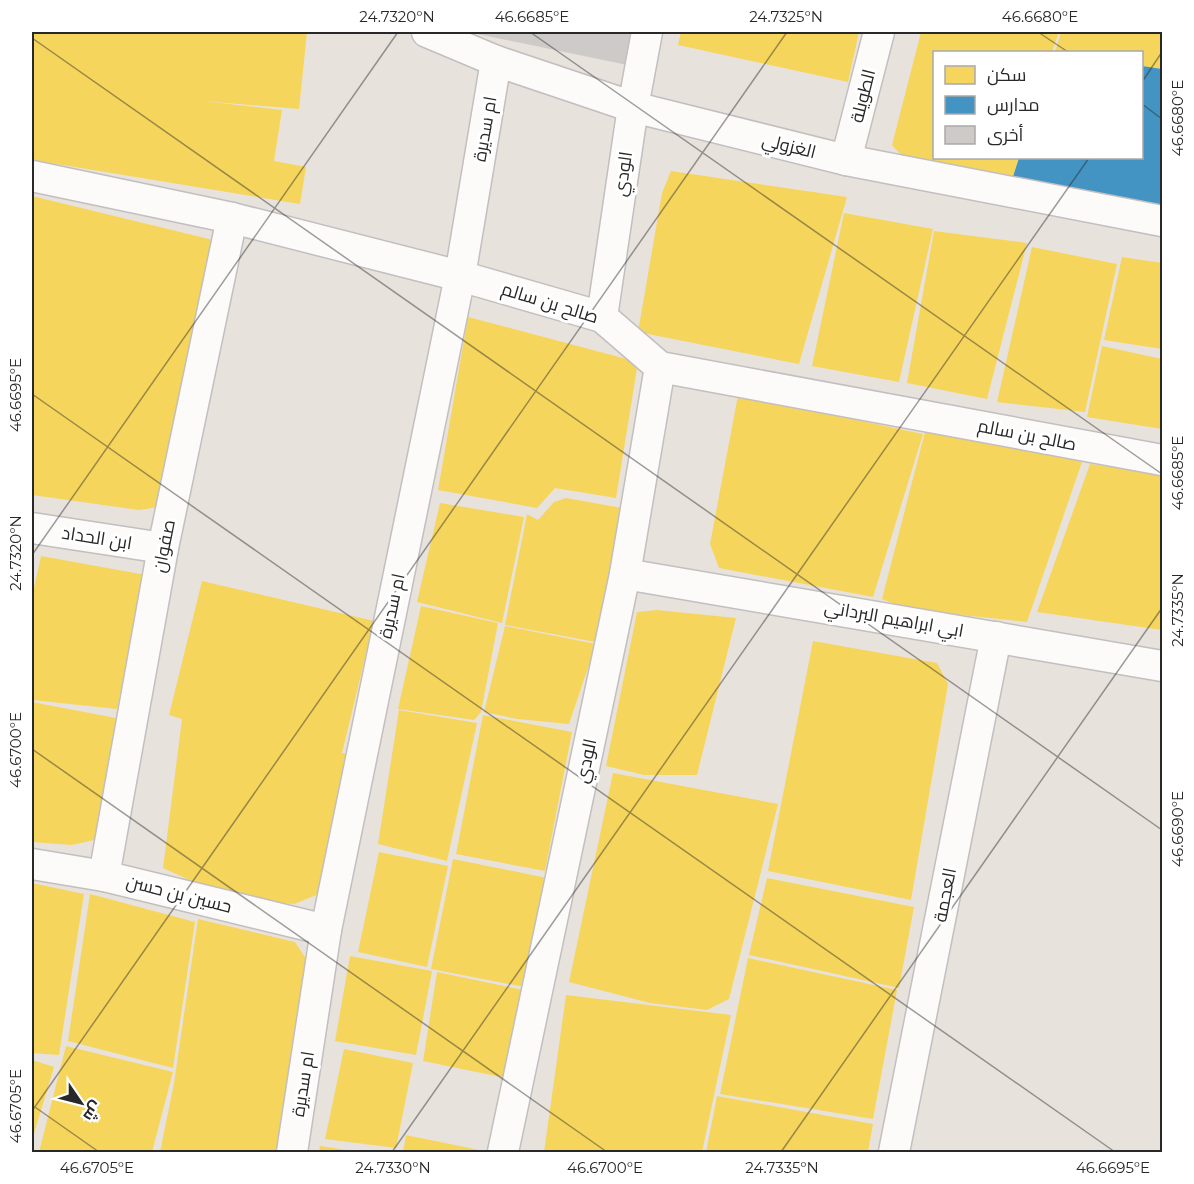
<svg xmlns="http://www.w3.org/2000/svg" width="1194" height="1184" viewBox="0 0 1194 1184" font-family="Montserrat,Cairo,sans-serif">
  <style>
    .homes { fill: #f6d55c }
    .schools { fill: #4393c3 }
    .building { fill: #cecac7 }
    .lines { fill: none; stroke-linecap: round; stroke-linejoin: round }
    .street-casing { stroke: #c1bfbf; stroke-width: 33 }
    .street { stroke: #fcfbfa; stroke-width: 30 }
    .ticks { fill: none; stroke: #282828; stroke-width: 1.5; stroke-opacity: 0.45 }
    .labels { text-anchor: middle; stroke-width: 6; stroke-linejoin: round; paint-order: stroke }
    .street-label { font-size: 18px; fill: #282828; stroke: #fff }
    .neatline { fill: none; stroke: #282828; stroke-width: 2 }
    .ticks-label { font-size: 15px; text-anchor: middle; fill: #282828 }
  </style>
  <rect width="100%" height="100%" fill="#e8e2dd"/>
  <!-- homes -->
  <g class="homes">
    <path d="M32,32H307L299,109L202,101L282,110L274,161L306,167L300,204L32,160Z"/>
    <path d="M681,32H859L848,82L678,45Z"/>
    <path d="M921,32H1059L1052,52H934V158H1019L1010,186L910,165L892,145Z"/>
    <path d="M1061,32H1162V69L1142,66V52H1055Z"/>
    <path d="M671,171L847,197L799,364L638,332L662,193Z"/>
    <path d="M32,196L213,240L159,507L139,510L32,495Z"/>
    <path d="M844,213L933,229L899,382L812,366Z"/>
    <path d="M934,231L1027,243L987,399L907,383Z"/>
    <path d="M1032,247L1117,264L1085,412L997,402Z"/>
    <path d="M1122,257L1162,263V349L1104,340Z"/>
    <path d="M468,317L638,362L616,498L555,488L537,508L438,490Z"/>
    <path d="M1102,346L1162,359V429L1087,417Z"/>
    <path d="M738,395L923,434L873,597L719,568L710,544Z"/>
    <path d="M927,424L1084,456L1027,622L906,609L882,599Z"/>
    <path d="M1090,464L1162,474V630L1037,612Z"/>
    <path d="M566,498L622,508L595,642L505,625L527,514L538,520L554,502Z"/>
    <path d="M440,503L524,517L502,623L417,602Z"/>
    <path d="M41,556L146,575L117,709L32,700V597Z"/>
    <path d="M202,581L374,621L342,753L352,754L324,892L294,904L256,901L220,894L163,868L182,719L169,715Z"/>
    <path d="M421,606L498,623L481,712L474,720L398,709Z"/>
    <path d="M657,610L736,618L697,775H644L606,766L637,612Z"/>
    <path d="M505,626L596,644L569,724L517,719L484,712Z"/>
    <path d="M813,641L937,663L948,684L911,900L768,871Z"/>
    <path d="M32,702L121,719L94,840L72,845L32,842Z"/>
    <path d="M399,710L477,723L447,861L378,844Z"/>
    <path d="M483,715L572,732L545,871L456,854Z"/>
    <path d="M613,773L778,804L729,999L707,1010L650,1003L569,982Z"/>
    <path d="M379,852L448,866L427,967L358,952Z"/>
    <path d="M453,859L547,878L525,987L431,969Z"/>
    <path d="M767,878L914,907L899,988L749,955Z"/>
    <path d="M32,883L84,894L59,1055L32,1053Z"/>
    <path d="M90,894L195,922L173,1068L68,1041Z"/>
    <path d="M198,919L295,942L309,963L279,1152H160L174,1083Z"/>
    <path d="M350,956L432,971L416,1055L335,1041Z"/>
    <path d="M748,958L897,990L873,1119L720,1094Z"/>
    <path d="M437,972L523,990L506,1078L423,1061Z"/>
    <path d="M566,995L731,1015L702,1152H544Z"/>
    <path d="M66,1046L173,1072L152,1152H39Z"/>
    <path d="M344,1049L413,1063L396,1148L325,1139Z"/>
    <path d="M32,1060L54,1067L32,1140Z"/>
    <path d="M717,1096L873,1124L868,1152H706Z"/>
    <path d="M406,1135L484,1151V1152H403Z"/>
    <path d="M320,1146L354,1151L353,1152H319Z"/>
  </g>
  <!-- schools -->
  <path class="schools" d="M1142,66L1162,69V211L1010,186L1019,158H1142Z"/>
  <!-- building -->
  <path class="building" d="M468,32H639L632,66Z"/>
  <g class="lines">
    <!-- street casing -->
    <g class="street-casing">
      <g id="street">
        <path d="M427,32L496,61L633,107L846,160L1162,221"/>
        <path d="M846,160L879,32"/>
        <path d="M32,176L232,218L460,276L602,317L660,367L1162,460"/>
        <path d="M602,317L633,107L647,32"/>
        <path d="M32,528L163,548"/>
        <path d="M625,574L1162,666"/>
        <path d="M32,864L104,876L326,930"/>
        <path d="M104,876L163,548L232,218"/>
        <path d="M292,1152L326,930L460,276L496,61"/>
        <path d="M503,1152L625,574L660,367"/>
        <path d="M894,1152L996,637"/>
      </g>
    </g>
    <!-- street -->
    <use href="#street" class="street"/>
  </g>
  <!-- ticks -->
  <path class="ticks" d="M530,32L1162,474M1038,32L1068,52M32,38L1162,830M1142,82L1162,52M1142,104L1162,119M32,394L1115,1152M32,555L398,32M32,749L607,1152M32,1105L99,1152M32,1111L787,32M392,1152L1089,158M781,1152L1162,608"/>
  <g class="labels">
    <!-- street labels -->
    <g class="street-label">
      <text transform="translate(863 96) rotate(-76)" y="6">الطويلة</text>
      <text transform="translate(485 129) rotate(-80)" y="6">ام سديرة</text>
      <text transform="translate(789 146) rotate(14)" y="6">الغزولي</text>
      <text transform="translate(623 174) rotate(-82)" y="6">الودي</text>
      <text transform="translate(550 303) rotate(17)" y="6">صالح بن سالم</text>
      <text transform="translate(1027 435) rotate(11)" y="6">صالح بن سالم</text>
      <text transform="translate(97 538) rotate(9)" y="6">ابن الحداد</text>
      <text transform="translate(164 546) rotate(-79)" y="6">صفوان</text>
      <text transform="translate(392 606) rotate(-78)" y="6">ام سديرة</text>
      <text transform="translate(894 619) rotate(10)" y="6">ابي ابراهيم البرداني</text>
      <text transform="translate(586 761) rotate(-78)" y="6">الودي</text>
      <text transform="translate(179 894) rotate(14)" y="6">حسين بن حسن</text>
      <text transform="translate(945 895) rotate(-79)" y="6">العجمة</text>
      <text transform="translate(303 1084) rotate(-81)" y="6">ام سديرة</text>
    </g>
  </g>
  <!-- border -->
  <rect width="1194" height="1184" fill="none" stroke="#ffffff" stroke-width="66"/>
  <!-- legend -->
  <rect x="933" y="51" width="210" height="108" fill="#ffffff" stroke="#a9a9a9" stroke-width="1.5"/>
  <rect x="945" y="66" width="30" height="18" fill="#f6d55c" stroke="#a9a9a9" stroke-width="1.5"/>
  <text x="987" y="81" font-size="18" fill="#282828">سكن</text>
  <rect x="945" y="96" width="30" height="18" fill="#4393c3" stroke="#a9a9a9" stroke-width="1.5"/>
  <text x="987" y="111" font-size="18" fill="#282828">مدارس</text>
  <rect x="945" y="126" width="30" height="18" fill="#cecac7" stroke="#a9a9a9" stroke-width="1.5"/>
  <text x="987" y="141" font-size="18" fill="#282828">أخرى</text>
  <!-- north arrow -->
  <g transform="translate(81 1103) rotate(125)" stroke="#ffffff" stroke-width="4.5" paint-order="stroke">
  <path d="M0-4.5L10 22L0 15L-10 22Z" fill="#282828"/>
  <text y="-9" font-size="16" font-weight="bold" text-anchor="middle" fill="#282828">ش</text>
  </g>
  <rect x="33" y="33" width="1128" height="1118" class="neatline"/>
  <g class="ticks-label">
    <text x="397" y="22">24.7320°N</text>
    <text x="532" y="22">46.6685°E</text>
    <text x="786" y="22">24.7325°N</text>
    <text x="1040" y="22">46.6680°E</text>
    <text transform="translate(1178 118) rotate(-90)" y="5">46.6680°E</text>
    <text transform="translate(16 395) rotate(-90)" y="5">46.6695°E</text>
    <text transform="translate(1178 473) rotate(-90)" y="5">46.6685°E</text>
    <text transform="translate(16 553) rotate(-90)" y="5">24.7320°N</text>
    <text transform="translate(1178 610) rotate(-90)" y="5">24.7335°N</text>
    <text transform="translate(16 750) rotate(-90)" y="5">46.6700°E</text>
    <text transform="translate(1178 829) rotate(-90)" y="5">46.6690°E</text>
    <text transform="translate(16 1106) rotate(-90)" y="5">46.6705°E</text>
    <text x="97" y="1173">46.6705°E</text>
    <text x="393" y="1173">24.7330°N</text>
    <text x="605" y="1173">46.6700°E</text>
    <text x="782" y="1173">24.7335°N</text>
    <text x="1113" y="1173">46.6695°E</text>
  </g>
</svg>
